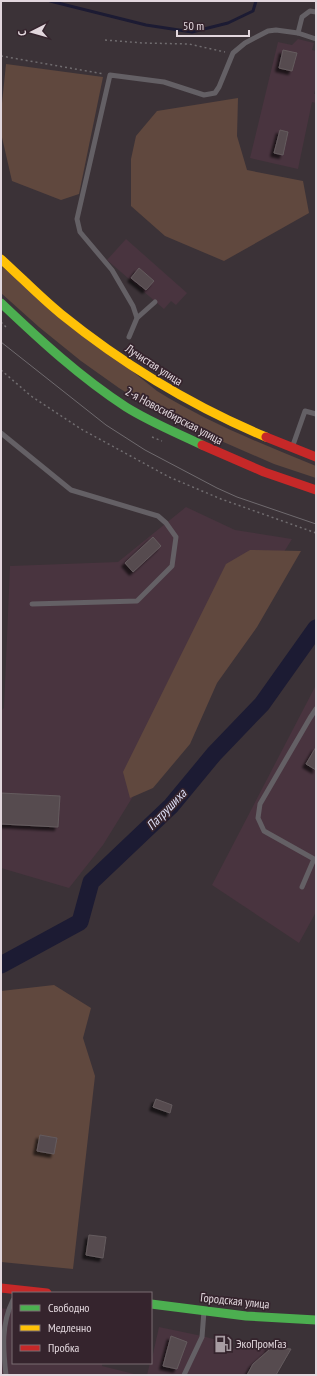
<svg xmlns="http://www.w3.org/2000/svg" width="317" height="1376" viewBox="0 0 317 1376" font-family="'PT Sans Narrow',sans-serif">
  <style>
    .built { fill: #49343f }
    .green { fill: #60483e }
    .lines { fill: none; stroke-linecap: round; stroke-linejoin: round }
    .stream { stroke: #1c1b33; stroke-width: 3 }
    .river { stroke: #1c1b33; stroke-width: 17 }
    .building { fill: #574c4f; stroke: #645b5e; filter: url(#shadow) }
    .path { stroke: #706c6f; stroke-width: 1.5; stroke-dasharray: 2 3; stroke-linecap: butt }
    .lane { stroke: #646065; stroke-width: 5 }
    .fast { stroke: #4caf50; stroke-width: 9 }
    .slow { stroke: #ffc107; stroke-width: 9 }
    .jam { stroke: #c62828; stroke-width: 9 }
    .tram { stroke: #6f6a6e; stroke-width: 1 }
    .labels { text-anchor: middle; stroke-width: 3.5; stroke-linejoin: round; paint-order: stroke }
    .street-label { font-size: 12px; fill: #e2d7dd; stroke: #35242d }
    .poi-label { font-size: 12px; fill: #e2d7dd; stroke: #35242d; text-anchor: start }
    .water-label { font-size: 13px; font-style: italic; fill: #dee0f7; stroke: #35242d }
  </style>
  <defs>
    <filter id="shadow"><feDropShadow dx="-3.5" dy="3.5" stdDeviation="1" flood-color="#0009"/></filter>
  </defs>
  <rect width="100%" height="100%" fill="#3b3237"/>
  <!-- built -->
  <g class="built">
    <path d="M298,39L314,43L312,50L316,51V86L314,94H316V103L312,102L298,169L250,158L278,42L292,45Z"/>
    <path d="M126,239L187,293L176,305L171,301L164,309L107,260Z"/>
    <path d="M186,507L235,530L292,539L103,845L69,888L1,868V711L4,708L10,566L118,562Z"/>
    <path d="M316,685V912L299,943L212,885Z"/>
    <path d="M1,1308L13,1310V1363H102V1366L138,1375H1Z"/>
    <path d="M159,1327L202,1336L217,1340V1345L233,1350L241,1341L291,1349L276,1375H147L150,1363H151Z"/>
  </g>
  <!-- green -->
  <g class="green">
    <path d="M6,64L103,77L79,194L61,200L12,181L1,133V113Z"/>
    <path d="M238,98L237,136L247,170L303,181L309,213L224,261L165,236L131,206V159L136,136L157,111Z"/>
    <path d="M1,266L157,391C207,422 262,444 316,466V478L274,464L164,416L119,388L81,361L39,327L1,293Z"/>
    <path d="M250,550L301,551L257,627L217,683L190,744L153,788L130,798L123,772L226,564Z"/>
    <path d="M54,985L91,1008L83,1038L95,1076L73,1269L1,1262V991Z"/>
  </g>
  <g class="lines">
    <!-- stream -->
    <path class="stream" d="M50,1L146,25L192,32L228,23L253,11L256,1"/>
    <!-- river -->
    <path class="river" d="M1,965L80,922L91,882L171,806L214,754L262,704L316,628"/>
  </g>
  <!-- building -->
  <g class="building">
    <path d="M283,50L297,53L292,71L279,68Z"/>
    <path d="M280,130L288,132L283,155L274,153Z"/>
    <path d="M139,268L154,281L146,290L131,278Z"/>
    <path d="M153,537L161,546L133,572L125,563Z"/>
    <path d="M316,747V770L306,764Z"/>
    <path d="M1,793L60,796L58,827L1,824Z"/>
    <path d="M156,1099L172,1105L170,1113L153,1107Z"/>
    <path d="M40,1135L57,1138L54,1154L37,1151Z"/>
    <path d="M89,1235L106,1237L103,1258L86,1255Z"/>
    <path d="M171,1336L187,1342L177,1369L163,1366Z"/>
    <path d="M269,1347L291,1349L276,1375H247L253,1364L269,1350Z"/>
  </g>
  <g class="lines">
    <!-- path -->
    <g class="path">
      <path d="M105,40L143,43L189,44L225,52"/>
      <path d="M1,56L104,74"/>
      <path d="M1,322L6,327"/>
      <path d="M1,370L31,396L81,429L169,477L221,499L316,533"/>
      <path d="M152,437L162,441"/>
    </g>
    <!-- lane -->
    <g class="lane">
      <path d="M298,33L302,17L310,11L316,12"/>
      <path d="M137,318L155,302"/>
      <path d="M129,337L137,318L133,306L112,270L80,232L77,219L110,75L164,82L204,95L215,93L219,87L233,53L245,43L268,31L276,30L298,33L316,39"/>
      <path d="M1,433L71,490L158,516L166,523L176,537L172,566L137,601L32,604"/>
      <path d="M293,445L305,411L316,414"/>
      <path d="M302,887L314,859L264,831L258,818L260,804L310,718L316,709"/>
      <path d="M6,1375C3,1349 1,1324 13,1300"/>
      <path d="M184,1375L202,1337L204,1311"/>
    </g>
    <!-- fast -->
    <g class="fast">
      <path d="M1,303C40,340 80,377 126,407C150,422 177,433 202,445"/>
      <path d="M151,1304L246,1316L316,1320"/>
    </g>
    <!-- slow -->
    <path class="slow" d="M1,259C21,277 40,297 61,314C124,365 192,406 266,437"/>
    <!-- jam -->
    <g class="jam">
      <path d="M266,437L316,457"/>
      <path d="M202,445L264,472L316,490"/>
      <path d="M1,1288L47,1293"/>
    </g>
    <!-- tram -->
    <path class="tram" d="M1,342L106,425L145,450L217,488L237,497L316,524"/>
  </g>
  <!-- icons -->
  <defs>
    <g id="fuel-bare" transform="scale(1.38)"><path d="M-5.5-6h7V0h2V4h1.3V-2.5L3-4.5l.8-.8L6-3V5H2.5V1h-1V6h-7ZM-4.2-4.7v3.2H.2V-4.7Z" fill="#a89da3" stroke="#35242d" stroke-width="2.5" paint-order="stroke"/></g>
  </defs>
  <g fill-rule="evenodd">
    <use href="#fuel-bare" x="223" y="1344"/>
  </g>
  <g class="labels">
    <!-- street labels -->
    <g class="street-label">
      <text transform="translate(154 365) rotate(33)" y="4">Лучистая улица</text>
      <text transform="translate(174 416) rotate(28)" y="4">2-я Новосибирская улица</text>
      <text transform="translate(235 1301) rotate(6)" y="4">Городская улица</text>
    </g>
    <!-- poi labels -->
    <g class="poi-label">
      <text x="236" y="1348">ЭкоПромГаз</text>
    </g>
    <!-- water labels -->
    <g class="water-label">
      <text transform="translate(166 809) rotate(-46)" y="5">Патрушиха</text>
    </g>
  </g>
  <!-- border -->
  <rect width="317" height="1376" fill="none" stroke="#e2d7dd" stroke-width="4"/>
  <!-- legend -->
  <rect x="12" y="1292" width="140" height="72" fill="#35242d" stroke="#7a6c73"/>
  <rect x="20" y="1305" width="20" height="6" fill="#4caf50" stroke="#7a6c73"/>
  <text x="48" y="1312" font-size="12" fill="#e2d7dd">Свободно</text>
  <rect x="20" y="1325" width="20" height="6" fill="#ffc107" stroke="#7a6c73"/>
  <text x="48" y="1332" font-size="12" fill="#e2d7dd">Медленно</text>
  <rect x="20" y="1345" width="20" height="6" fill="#c62828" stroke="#7a6c73"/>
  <text x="48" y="1352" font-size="12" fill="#e2d7dd">Пробка</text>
  <!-- north arrow -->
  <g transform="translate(32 32) rotate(264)" stroke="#35242d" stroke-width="3" paint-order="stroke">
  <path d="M0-3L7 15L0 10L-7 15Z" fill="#e2d7dd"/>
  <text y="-6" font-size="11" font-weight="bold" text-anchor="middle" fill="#e2d7dd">С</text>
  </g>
  <!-- scale -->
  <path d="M177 30v6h72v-6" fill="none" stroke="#e2d7dd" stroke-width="2"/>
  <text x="183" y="30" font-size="12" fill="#e2d7dd" stroke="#35242d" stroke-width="3" paint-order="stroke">50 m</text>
</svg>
